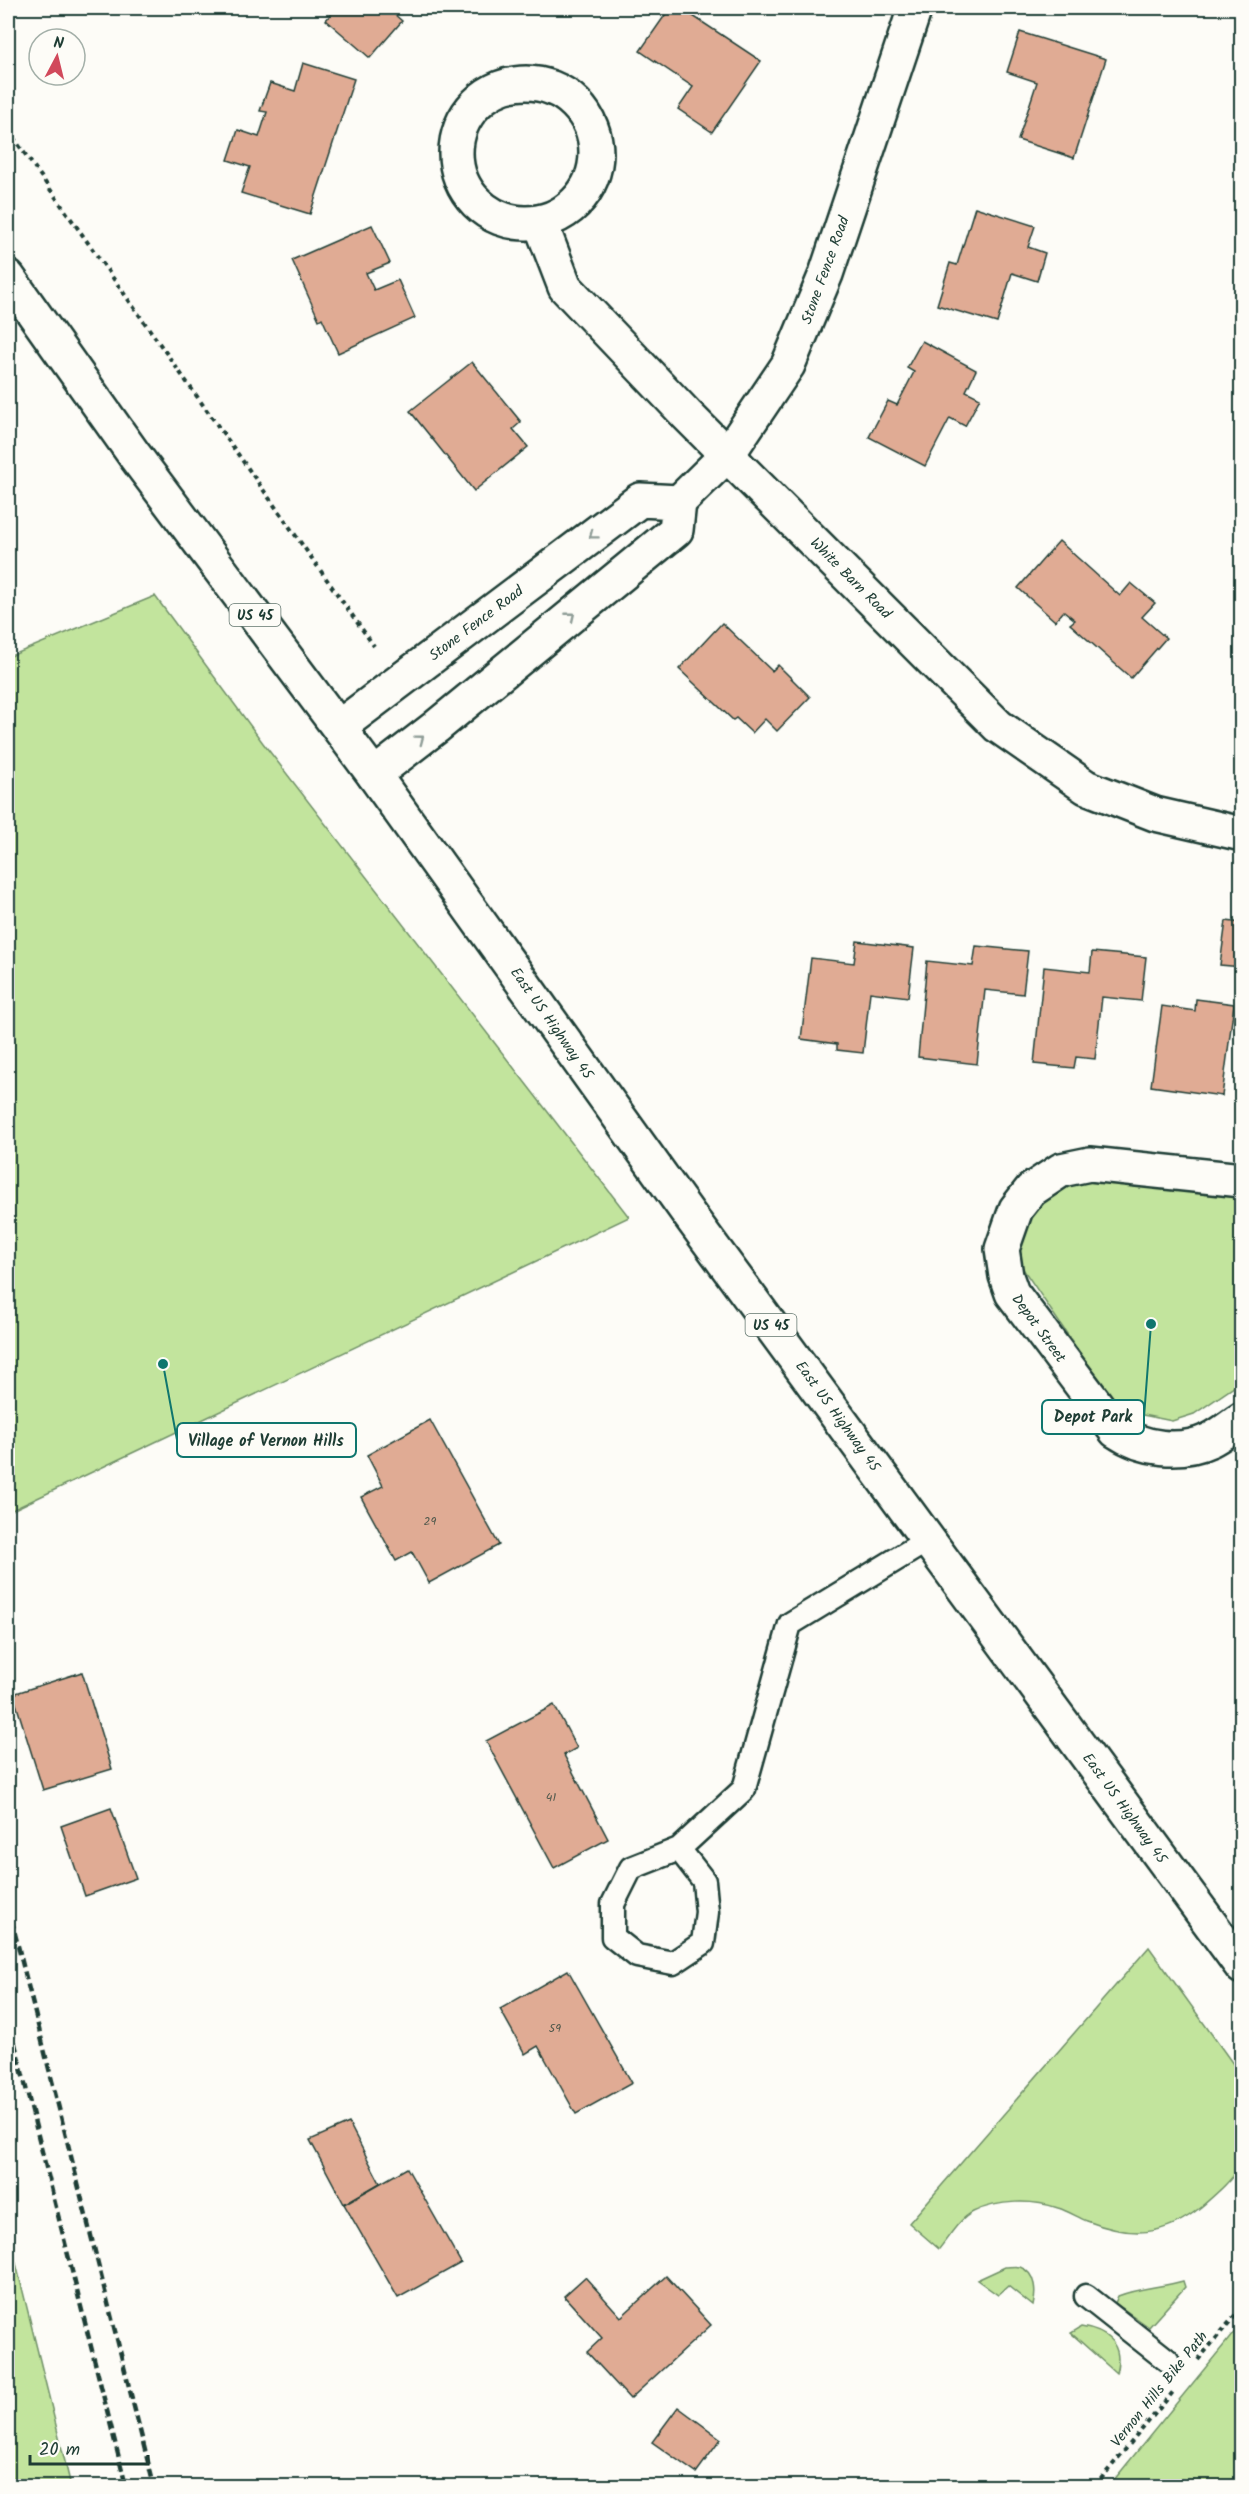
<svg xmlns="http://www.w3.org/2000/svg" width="1249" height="2494" viewBox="0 0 1249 2494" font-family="Kalam,sans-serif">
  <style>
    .green { fill: #c2e49d; stroke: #709068; stroke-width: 1.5 }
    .building { fill: #e0ab94; stroke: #1f3d34; stroke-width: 1.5 }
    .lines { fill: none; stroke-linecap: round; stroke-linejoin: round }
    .service-casing { stroke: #1f3d34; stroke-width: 27 }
    .minor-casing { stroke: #1f3d34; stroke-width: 38 }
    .primary-casing { stroke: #1f3d34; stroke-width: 38 }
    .path { stroke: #1f3d34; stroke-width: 4; stroke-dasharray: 4.5 4.5; stroke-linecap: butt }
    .service { stroke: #fdfcf7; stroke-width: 22 }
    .minor { stroke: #fdfcf7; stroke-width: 33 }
    .primary { stroke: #fdfcf7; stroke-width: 33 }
    .rail { stroke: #1f3d34; stroke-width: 4.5; stroke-dasharray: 9 4.5; stroke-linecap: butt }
    .oneway { stroke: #8e9c96 }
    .labels { text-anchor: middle; stroke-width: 6; stroke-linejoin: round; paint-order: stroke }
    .number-label { font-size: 12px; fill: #4f584c }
    .shield { fill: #fdfcf7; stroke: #62766e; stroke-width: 1.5 }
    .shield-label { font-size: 14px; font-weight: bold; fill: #1f3d34 }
    .street-label { font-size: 15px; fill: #1f3d34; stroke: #fdfcf7 }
    .leader { fill: none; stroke: #0f766e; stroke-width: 2 }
    .callout-dot { fill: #0f766e; stroke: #fdfcf7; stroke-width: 2 }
    .callout { fill: #fdfcf7; stroke: #0f766e; stroke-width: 2 }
    .callout-label { font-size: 16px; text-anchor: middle; font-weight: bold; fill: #1f3d34 }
  </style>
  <rect width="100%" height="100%" fill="#fdfcf7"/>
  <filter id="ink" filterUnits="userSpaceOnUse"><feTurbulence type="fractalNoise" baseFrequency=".0167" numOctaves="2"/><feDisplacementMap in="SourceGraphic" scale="12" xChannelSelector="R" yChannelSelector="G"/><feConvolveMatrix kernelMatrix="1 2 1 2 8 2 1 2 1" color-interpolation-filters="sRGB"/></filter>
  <g filter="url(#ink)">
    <!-- green -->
    <g class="green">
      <path d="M155,596L263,743L629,1217L8,1512V657Z"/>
      <path d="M1089,1176L1241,1193V1382L1194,1414L1172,1421L1133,1413L1107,1393L1021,1266L1015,1243L1032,1202Z"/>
      <path d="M1149,1947L1241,2075V2164C1232,2181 1216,2194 1201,2207C1164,2237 1131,2238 1087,2221C1077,2217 1068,2211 1058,2208C1032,2199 998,2200 973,2212C959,2219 949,2237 939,2249L909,2223Z"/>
      <path d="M8,2231L71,2486H8Z"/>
      <path d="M1005,2267C1009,2267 1017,2266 1020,2267C1037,2273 1036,2294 1033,2306L1008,2286L998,2295L977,2280Z"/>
      <path d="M1183,2281L1185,2287L1149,2327L1115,2303L1118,2296C1138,2288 1162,2287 1183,2281Z"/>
      <path d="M1241,2324V2486H1109Z"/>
      <path d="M1081,2327C1107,2331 1124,2344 1116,2373L1071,2333Z"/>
    </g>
    <!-- building -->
    <g class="building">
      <path d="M336,8H398L393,13L402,21L370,58L326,20Z"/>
      <path d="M670,8H681L761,61L712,132L678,109L693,87L640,51Z"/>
      <path d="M1020,32L1106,59L1074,158L1018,140L1037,82L1007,72Z"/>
      <path d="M303,63L354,79L310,214L241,193L250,167L228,160L238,130L259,137L267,112L260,111L270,83L295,91Z"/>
      <path d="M975,207L1035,226L1028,247L1045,253L1037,281L1012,273L997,323L937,305L950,263L957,265Z"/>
      <path d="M372,225L390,263L366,273L374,290L398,280L415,318L338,353L322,318L319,320L292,260Z"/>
      <path d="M922,341L976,370L966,391L980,398L965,426L950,418L925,466L869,437L888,401L897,405L914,372L907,368Z"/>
      <path d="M472,362L521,422L513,429L528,447L474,491L410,411Z"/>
      <path d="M1059,541L1120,596L1131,583L1155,603L1142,617L1166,638L1131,678L1070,624L1075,620L1064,611L1055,621L1018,588Z"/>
      <path d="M722,623L772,671L778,665L810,697L777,731L765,719L752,733L736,718L733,720L679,669Z"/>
      <path d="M1226,921L1242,923V967L1220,965Z"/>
      <path d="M857,941L914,948L908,997L870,992L863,1053L837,1050V1044L801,1039L811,958L854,963Z"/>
      <path d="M976,946L1028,951L1023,994L985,990L977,1064L918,1057L927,961L973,966Z"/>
      <path d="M1092,952L1146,957L1141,1001L1102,997L1095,1059L1076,1057L1074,1068L1034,1064L1044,967L1090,972Z"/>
      <path d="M1196,999L1234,1004L1222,1096L1151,1086L1162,1006L1195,1011Z"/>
      <path d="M430,1420L499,1545L429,1583L412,1552L396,1561L361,1497L383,1486L367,1455Z"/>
      <path d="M82,1672L112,1769L43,1790L13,1694Z"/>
      <path d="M554,1705L577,1748L564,1755L608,1839L554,1868L486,1741Z"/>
      <path d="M111,1808L136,1878L85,1896L61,1826Z"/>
      <path d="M568,1970L632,2083L576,2114L538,2046L525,2054L500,2009Z"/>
      <path d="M349,2123L380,2183L344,2204L310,2140Z"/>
      <path d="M407,2168L461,2263L398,2298L344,2204Z"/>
      <path d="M666,2276L711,2325L630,2399L587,2352L602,2338L564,2296L585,2277L621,2317Z"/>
      <path d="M678,2407L721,2439L696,2473L652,2442Z"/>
    </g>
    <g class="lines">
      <!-- service casing -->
      <g class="service-casing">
        <g id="service">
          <path d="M679,1849L704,1881L707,1912L703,1943L673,1963L637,1956L613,1937V1904L631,1868L679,1849L744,1789L790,1624L928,1540"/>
          <path d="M1086,2296L1167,2360"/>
        </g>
      </g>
      <!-- minor casing -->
      <g class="minor-casing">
        <g id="minor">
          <circle cx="526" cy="153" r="70"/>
          <path d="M540,222L565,287L687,415L998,726L1086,787L1155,814L1242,834"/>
          <path d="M679,502L728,454L788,365L826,274L915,8"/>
          <path d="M339,727L640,500L679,502L676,530L436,727L374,775"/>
          <path d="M1242,1180L1090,1164L1061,1170L1031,1190L1016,1209L1002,1249L1006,1276L1012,1293L1116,1431C1143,1449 1180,1454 1210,1440C1221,1435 1231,1426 1242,1419"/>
        </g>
      </g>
      <!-- primary casing -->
      <g class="primary-casing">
        <path id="primary" d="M8,277L135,456L374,775L690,1216L1242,1967"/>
      </g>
      <!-- path -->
      <g class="path">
        <path d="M8,130L374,646"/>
        <path d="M1198,2360L1242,2307"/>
        <path d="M1095,2486L1173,2392"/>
      </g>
      <!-- service -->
      <use href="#service" class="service"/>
      <!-- minor -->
      <use href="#minor" class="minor"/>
      <!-- primary -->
      <use href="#primary" class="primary"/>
      <!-- rail -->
      <g class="rail">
        <path d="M8,1906L154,2486"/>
        <path d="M8,2016L126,2486"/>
      </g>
    </g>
    <!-- one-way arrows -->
    <defs><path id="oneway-chevron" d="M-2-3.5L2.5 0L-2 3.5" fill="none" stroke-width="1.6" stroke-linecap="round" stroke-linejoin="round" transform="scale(1.5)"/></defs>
    <g class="oneway">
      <use href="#oneway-chevron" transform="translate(593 535) rotate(143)"/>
      <use href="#oneway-chevron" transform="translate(571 616) rotate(-39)"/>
      <use href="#oneway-chevron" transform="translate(420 739) rotate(-37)"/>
    </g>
  </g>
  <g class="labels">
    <!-- number labels -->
    <g class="number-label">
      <text x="430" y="1525">29</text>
      <text x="551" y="1801">41</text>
      <text x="555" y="2032">59</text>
    </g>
    <!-- shield labels -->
    <g class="shield">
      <rect x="229.5" y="604" width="51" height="22" rx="4.5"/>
      <rect x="745.5" y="1314" width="51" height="22" rx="4.5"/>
    </g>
    <g class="shield-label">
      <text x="255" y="620">US 45</text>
      <text x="771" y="1330">US 45</text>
    </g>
    <!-- street labels -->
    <g class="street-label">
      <text transform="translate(825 270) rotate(-70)" y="5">Stone Fence Road</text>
      <text transform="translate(851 578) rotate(45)" y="5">White Barn Road</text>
      <text transform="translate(476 623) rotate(-37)" y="5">Stone Fence Road</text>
      <text transform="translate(552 1023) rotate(55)" y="5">East US Highway 45</text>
      <text transform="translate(1039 1328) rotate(54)" y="5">Depot Street</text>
      <text transform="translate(838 1416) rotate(54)" y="5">East US Highway 45</text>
      <text transform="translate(1125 1808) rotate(54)" y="5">East US Highway 45</text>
      <text transform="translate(1159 2389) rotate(-51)" y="5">Vernon Hills Bike Path</text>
    </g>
  </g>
  <!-- callouts -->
  <path class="leader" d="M1151 1324L1144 1417M163 1364L177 1440"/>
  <g class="callout-dot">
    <circle cx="1151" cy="1324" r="6"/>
    <circle cx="163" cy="1364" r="6"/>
  </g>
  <g class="callout">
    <rect x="1042" y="1400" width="102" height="34" rx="6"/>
    <rect x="177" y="1423" width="179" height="34" rx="6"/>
  </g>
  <g class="callout-label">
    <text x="1093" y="1422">Depot Park</text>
    <text x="266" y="1446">Village of Vernon Hills</text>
  </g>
  <!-- margin -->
  <rect width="1249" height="2494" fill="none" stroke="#fdfcf7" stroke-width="30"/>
  <rect x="15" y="15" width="1219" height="2464" fill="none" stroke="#1f3d34" stroke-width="2" filter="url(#ink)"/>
  <!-- north arrow -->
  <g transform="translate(57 57) rotate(7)"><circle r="28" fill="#fdfcf7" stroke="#a4b0a9" stroke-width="1.5"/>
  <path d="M0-4.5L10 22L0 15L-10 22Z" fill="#d1495b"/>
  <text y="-9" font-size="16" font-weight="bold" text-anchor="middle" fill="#1f3d34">N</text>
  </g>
  <!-- scale -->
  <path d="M30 2455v9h118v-9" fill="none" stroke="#1f3d34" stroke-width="3"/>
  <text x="39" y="2455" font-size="18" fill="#1f3d34" stroke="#fdfcf7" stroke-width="4.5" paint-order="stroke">20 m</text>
</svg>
